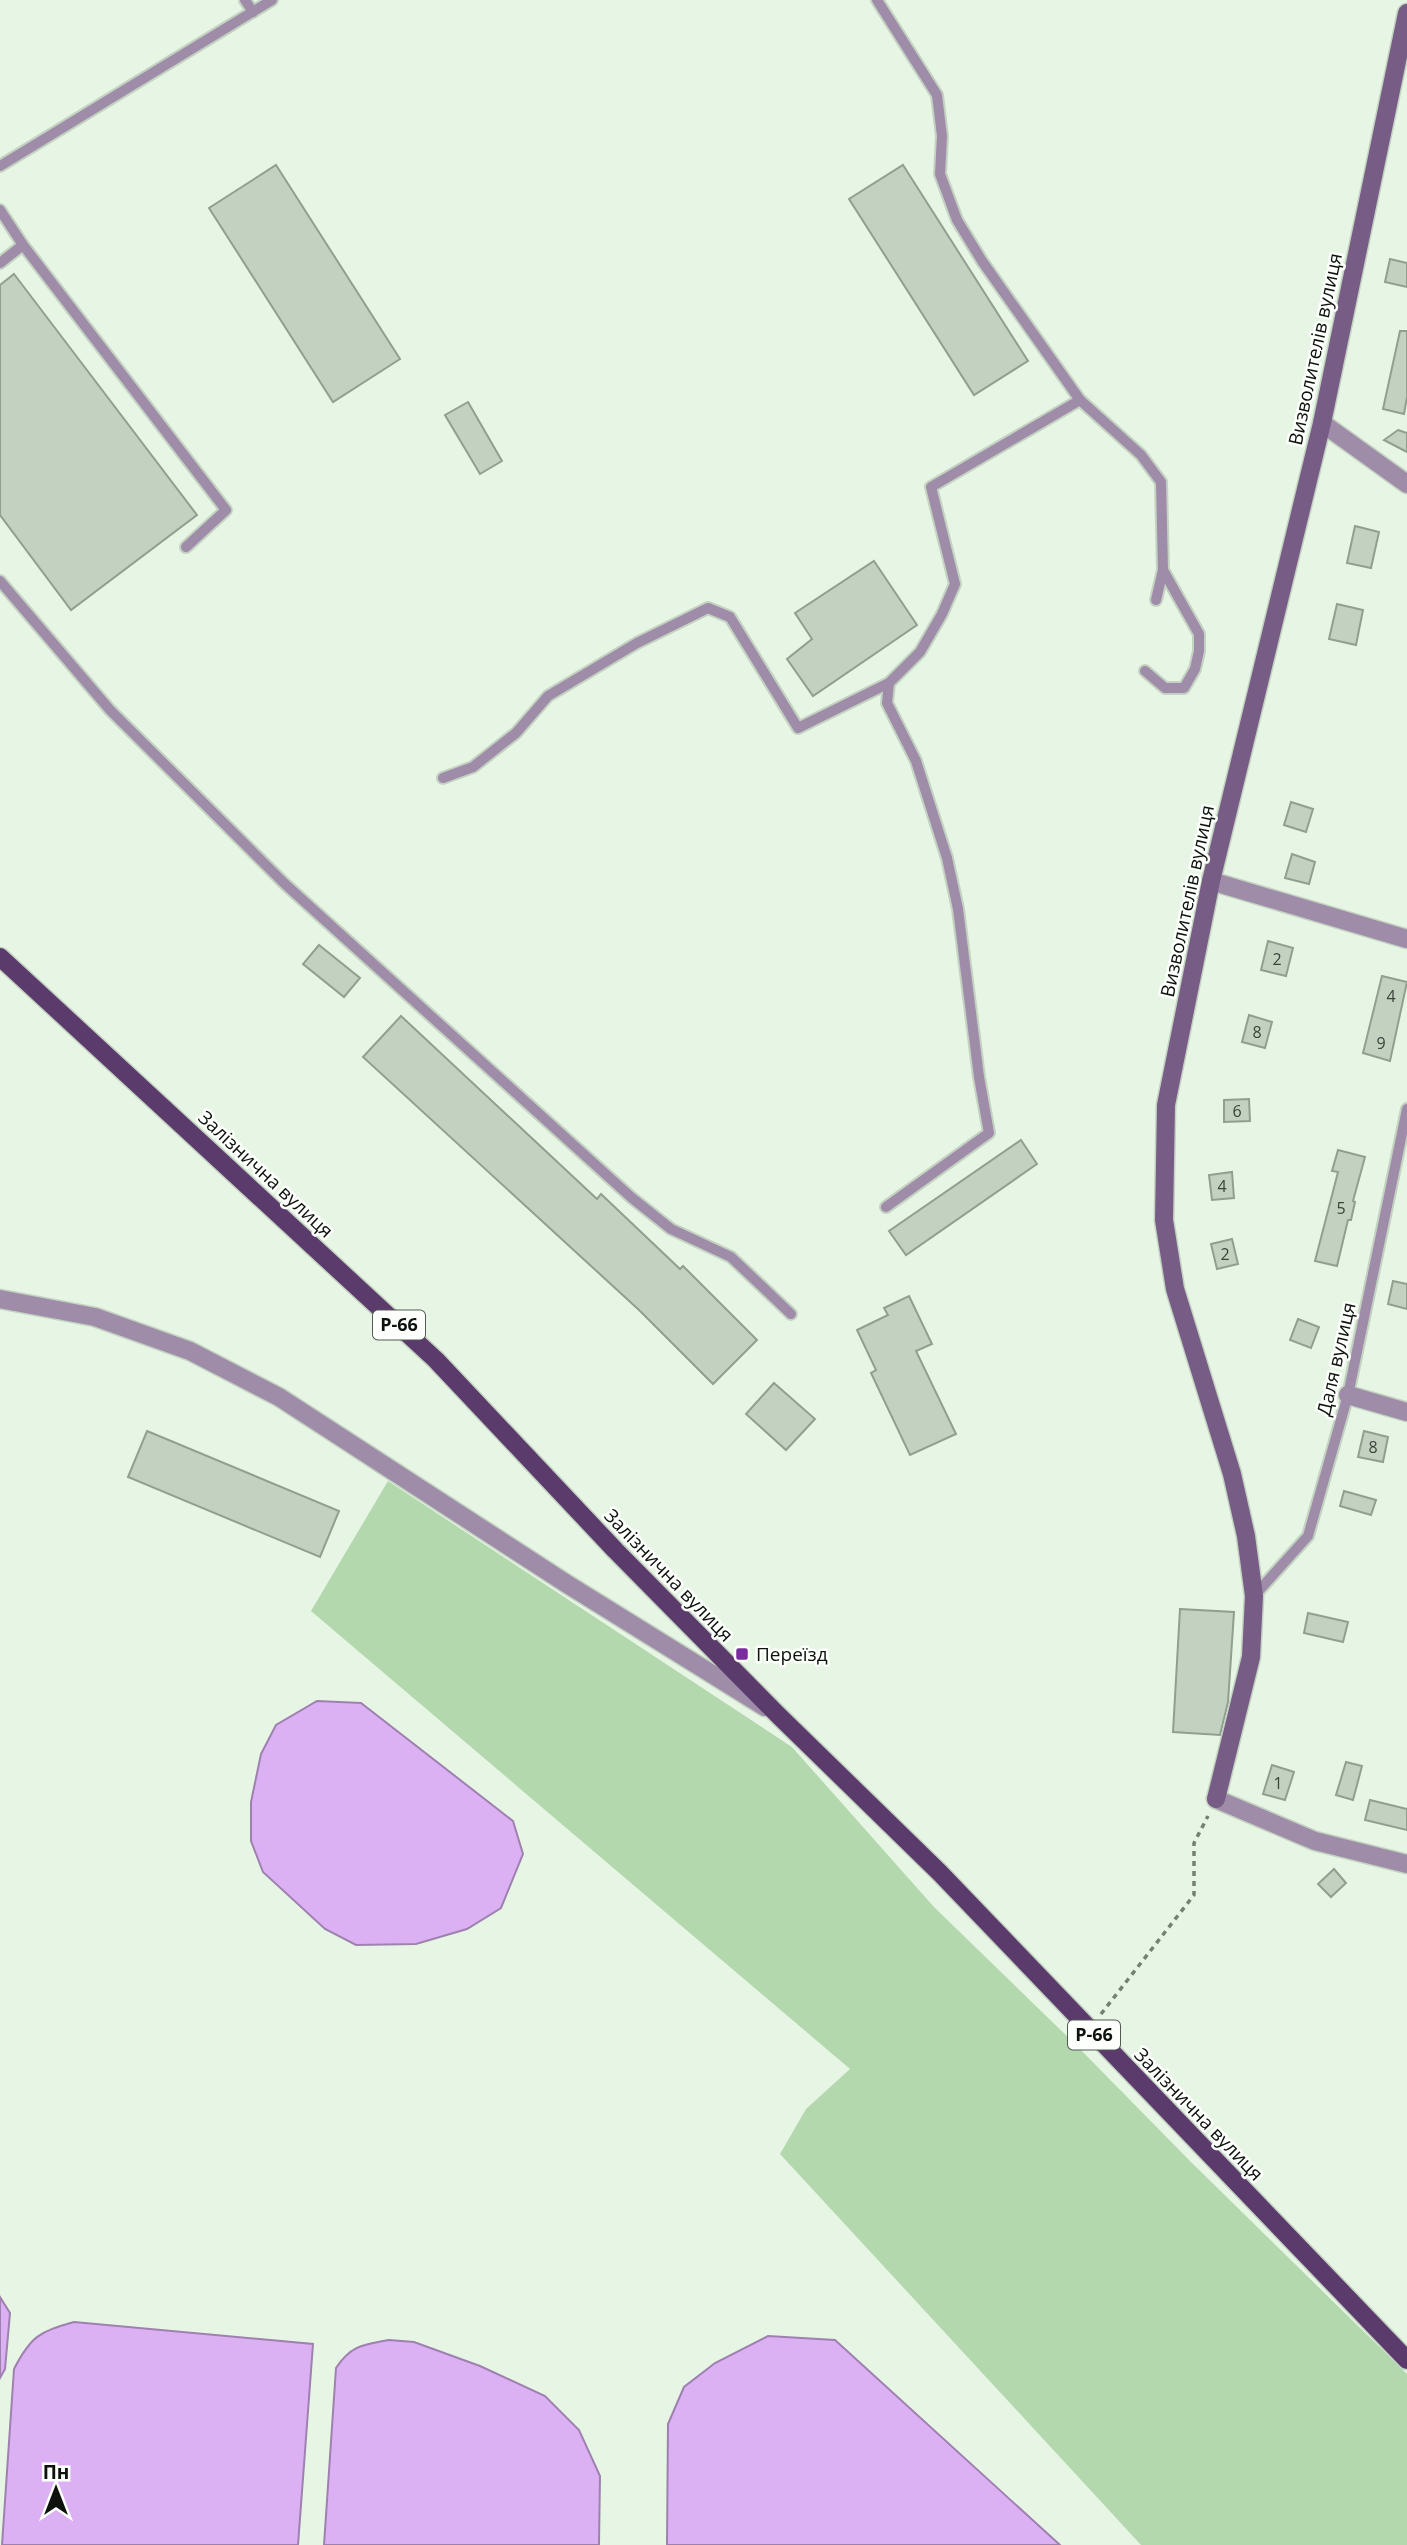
<svg xmlns="http://www.w3.org/2000/svg" width="1407" height="2545" viewBox="0 0 1407 2545" font-family="'Open Sans',sans-serif">
  <style>
    .green { fill: #b3d8ad }
    .water { fill: #dcb1f4; stroke: #9e81af; stroke-width: 2 }
    .building { fill: #c3d1c0; stroke: #929f8f; stroke-width: 2 }
    .lines { fill: none; stroke-linecap: round; stroke-linejoin: round }
    .lane-casing { stroke: #c4d2c2; stroke-width: 14 }
    .street-casing { stroke: #c4d2c2; stroke-width: 21 }
    .secondary-casing { stroke: #c4d2c2; stroke-width: 21 }
    .primary-casing { stroke: #c4d2c2; stroke-width: 21 }
    .path { stroke: #757f73; stroke-width: 3.5; stroke-dasharray: 5 5; stroke-linecap: butt }
    .lane { stroke: #9e8ca9; stroke-width: 10 }
    .street { stroke: #9e8ca9; stroke-width: 18 }
    .secondary { stroke: #775d86; stroke-width: 18 }
    .primary { stroke: #5b3b6c; stroke-width: 18 }
    .poi-dot { fill: #7a2d9e; stroke: #fcfffb; stroke-width: 2.5 }
    .labels { text-anchor: middle; stroke-width: 5; stroke-linejoin: round; paint-order: stroke }
    .number-label { font-size: 16px; fill: #3a423a }
    .shield { fill: #fcfffb; stroke: #555954; stroke-width: 2 }
    .shield-label { font-size: 18px; font-weight: bold; fill: #0d120d }
    .street-label { font-size: 19px; fill: #0d120d; stroke: #fcfffb }
    .poi-label { font-size: 19px; fill: #0d120d; stroke: #fcfffb; text-anchor: start }
  </style>
  <rect width="100%" height="100%" fill="#e7f6e4"/>
  <!-- green -->
  <path class="green" d="M388,1481L792,1747L934,1907L1073,2042L1190,2161L1407,2374V2545H1141L780,2154L806,2109L850,2069L311,1611Z"/>
  <!-- water -->
  <g class="water">
    <path d="M317,1701L361,1703L513,1821L523,1854L501,1908L467,1929L416,1944L356,1945L325,1929L263,1872L251,1841V1802L261,1754L276,1725Z"/>
    <path d="M0,2297L10,2313L5,2369L0,2378Z"/>
    <path d="M74,2322L313,2344L298,2545H2L14,2369C31,2336 39,2332 74,2322Z"/>
    <path d="M768,2336L835,2340L1060,2545H667L668,2424L684,2387L715,2363Z"/>
    <path d="M389,2340L414,2342L480,2366L545,2396L579,2430L600,2476L599,2545H324L336,2368C351,2345 363,2345 389,2340Z"/>
  </g>
  <!-- building -->
  <g class="building">
    <path d="M276,165L400,359L333,402L209,208Z"/>
    <path d="M903,165L1028,361L974,395L849,199Z"/>
    <path d="M1390,259L1407,263V287L1385,282Z"/>
    <path d="M14,274L197,515L71,610L0,515V285Z"/>
    <path d="M1400,331H1407V397L1404,414L1383,409Z"/>
    <path d="M468,402L502,461L480,474L445,415Z"/>
    <path d="M1398,430L1407,433V452L1384,440Z"/>
    <path d="M1355,526L1379,532L1371,568L1347,563Z"/>
    <path d="M874,561L917,625L813,696L787,659L812,639L795,613Z"/>
    <path d="M1337,604L1363,610L1356,645L1329,639Z"/>
    <path d="M1291,802L1313,809L1306,832L1284,825Z"/>
    <path d="M1292,854L1315,862L1309,884L1285,878Z"/>
    <path d="M1268,941L1293,948L1286,976L1261,970Z"/>
    <path d="M319,945L360,978L344,997L303,964Z"/>
    <path d="M1382,976L1407,982L1390,1061L1363,1053Z"/>
    <path d="M1249,1015L1272,1022L1265,1048L1242,1042Z"/>
    <path d="M401,1016L597,1199L601,1194L680,1269L683,1266L757,1340L713,1384L639,1310L363,1057Z"/>
    <path d="M1249,1099L1250,1121L1224,1122V1100Z"/>
    <path d="M1021,1140L1037,1164L906,1255L889,1231Z"/>
    <path d="M1338,1150L1365,1157L1353,1201L1355,1202L1351,1220H1348L1337,1266L1315,1261L1338,1172L1332,1171Z"/>
    <path d="M1232,1172L1234,1198L1212,1200L1209,1175Z"/>
    <path d="M1232,1239L1238,1264L1217,1269L1211,1244Z"/>
    <path d="M1393,1281L1407,1284V1309L1388,1304Z"/>
    <path d="M909,1296L932,1344L916,1351L956,1434L910,1455L871,1373L876,1370L857,1330L888,1315L884,1308Z"/>
    <path d="M1298,1319L1319,1327L1311,1348L1290,1340Z"/>
    <path d="M774,1383L815,1419L786,1450L746,1414Z"/>
    <path d="M147,1431L339,1511L320,1557L128,1477Z"/>
    <path d="M1364,1431L1388,1437L1383,1462L1358,1457Z"/>
    <path d="M1344,1491L1376,1500L1371,1515L1340,1506Z"/>
    <path d="M1180,1609L1234,1612L1228,1702L1220,1735L1173,1732Z"/>
    <path d="M1308,1613L1348,1622L1343,1642L1304,1633Z"/>
    <path d="M1346,1762L1362,1766L1353,1800L1336,1795Z"/>
    <path d="M1272,1765L1294,1772L1285,1800L1263,1794Z"/>
    <path d="M1370,1800L1407,1809V1830L1365,1820Z"/>
    <path d="M1334,1869L1346,1883L1331,1897L1318,1884Z"/>
  </g>
  <g class="lines">
    <!-- lane casing -->
    <g class="lane-casing">
      <g id="lane">
        <path d="M245,0L253,12"/>
        <path d="M877,0L937,95L942,136L940,174L957,220L982,261L1080,400L1141,455L1161,482L1163,570L1199,634V651L1195,669L1184,688H1165L1145,671"/>
        <path d="M0,166L272,0"/>
        <path d="M0,210L23,245L226,510L186,547"/>
        <path d="M0,263L23,245"/>
        <path d="M0,581L110,710L285,884L632,1198L671,1229L731,1257L791,1314"/>
        <path d="M1156,600L1163,570"/>
        <path d="M443,778L473,767L516,733L548,696L637,643L708,608L730,617L798,728L889,683"/>
        <path d="M886,1207L989,1133L979,1077L958,909L947,858L916,761L887,703L889,683L920,652L942,614L955,584L931,487L1080,400"/>
        <path d="M1254,1596L1308,1536L1348,1395L1407,1109"/>
      </g>
    </g>
    <!-- street casing -->
    <g class="street-casing">
      <g id="street">
        <path d="M1322,423L1407,484"/>
        <path d="M1211,881L1407,939"/>
        <path d="M0,1299L95,1317L190,1351L279,1397L567,1584L765,1707"/>
        <path d="M1348,1395L1407,1412"/>
        <path d="M1216,1799L1315,1841L1407,1864"/>
      </g>
    </g>
    <!-- secondary casing -->
    <g class="secondary-casing">
      <path id="secondary" d="M1216,1799L1251,1657L1254,1596L1246,1536L1232,1474L1175,1289L1164,1220L1166,1105L1211,881L1322,423L1407,13"/>
    </g>
    <!-- primary casing -->
    <g class="primary-casing">
      <path id="primary" d="M0,957L436,1360L615,1550L777,1714L940,1873L1407,2360"/>
    </g>
    <!-- path -->
    <path class="path" d="M1101,2014L1194,1895V1843L1208,1816"/>
    <!-- lane -->
    <use href="#lane" class="lane"/>
    <!-- street -->
    <use href="#street" class="street"/>
    <!-- secondary -->
    <use href="#secondary" class="secondary"/>
    <!-- primary -->
    <use href="#primary" class="primary"/>
  </g>
  <!-- markers -->
  <rect class="poi-dot" x="735" y="1647" width="14" height="14" rx="3.5"/>
  <g class="labels">
    <!-- number labels -->
    <g class="number-label">
      <text x="1277" y="965">2</text>
      <text x="1391" y="1002">4</text>
      <text x="1257" y="1038">8</text>
      <text x="1381" y="1049">9</text>
      <text x="1237" y="1117">6</text>
      <text x="1222" y="1192">4</text>
      <text x="1341" y="1214">5</text>
      <text x="1225" y="1260">2</text>
      <text x="1373" y="1453">8</text>
      <text x="1278" y="1789">1</text>
    </g>
    <!-- shield labels -->
    <g class="shield">
      <rect x="373" y="1310.5" width="52" height="29" rx="5"/>
      <rect x="1068" y="2020.5" width="52" height="29" rx="5"/>
    </g>
    <g class="shield-label">
      <text x="399" y="1331">Р-66</text>
      <text x="1094" y="2041">Р-66</text>
    </g>
    <!-- street labels -->
    <g class="street-label">
      <text transform="translate(1315 349) rotate(-78)" y="7">Визволителів вулиця</text>
      <text transform="translate(1187 901) rotate(-78)" y="7">Визволителів вулиця</text>
      <text transform="translate(266 1174) rotate(43)" y="7">Залізнична вулиця</text>
      <text transform="translate(1336 1359) rotate(-77)" y="7">Даля вулиця</text>
      <text transform="translate(669 1575) rotate(46)" y="7">Залізнична вулиця</text>
      <text transform="translate(1199 2114) rotate(46)" y="7">Залізнична вулиця</text>
    </g>
    <!-- poi labels -->
    <g class="poi-label">
      <text x="756" y="1661">Переїзд</text>
    </g>
  </g>
  <!-- north arrow -->
  <g transform="translate(56 2489)" stroke="#fcfffb" stroke-width="5" paint-order="stroke">
  <path d="M0-5L12 26L0 18L-12 26Z" fill="#0d120d"/>
  <text y="-10" font-size="19" font-weight="bold" text-anchor="middle" fill="#0d120d">Пн</text>
  </g>
</svg>
